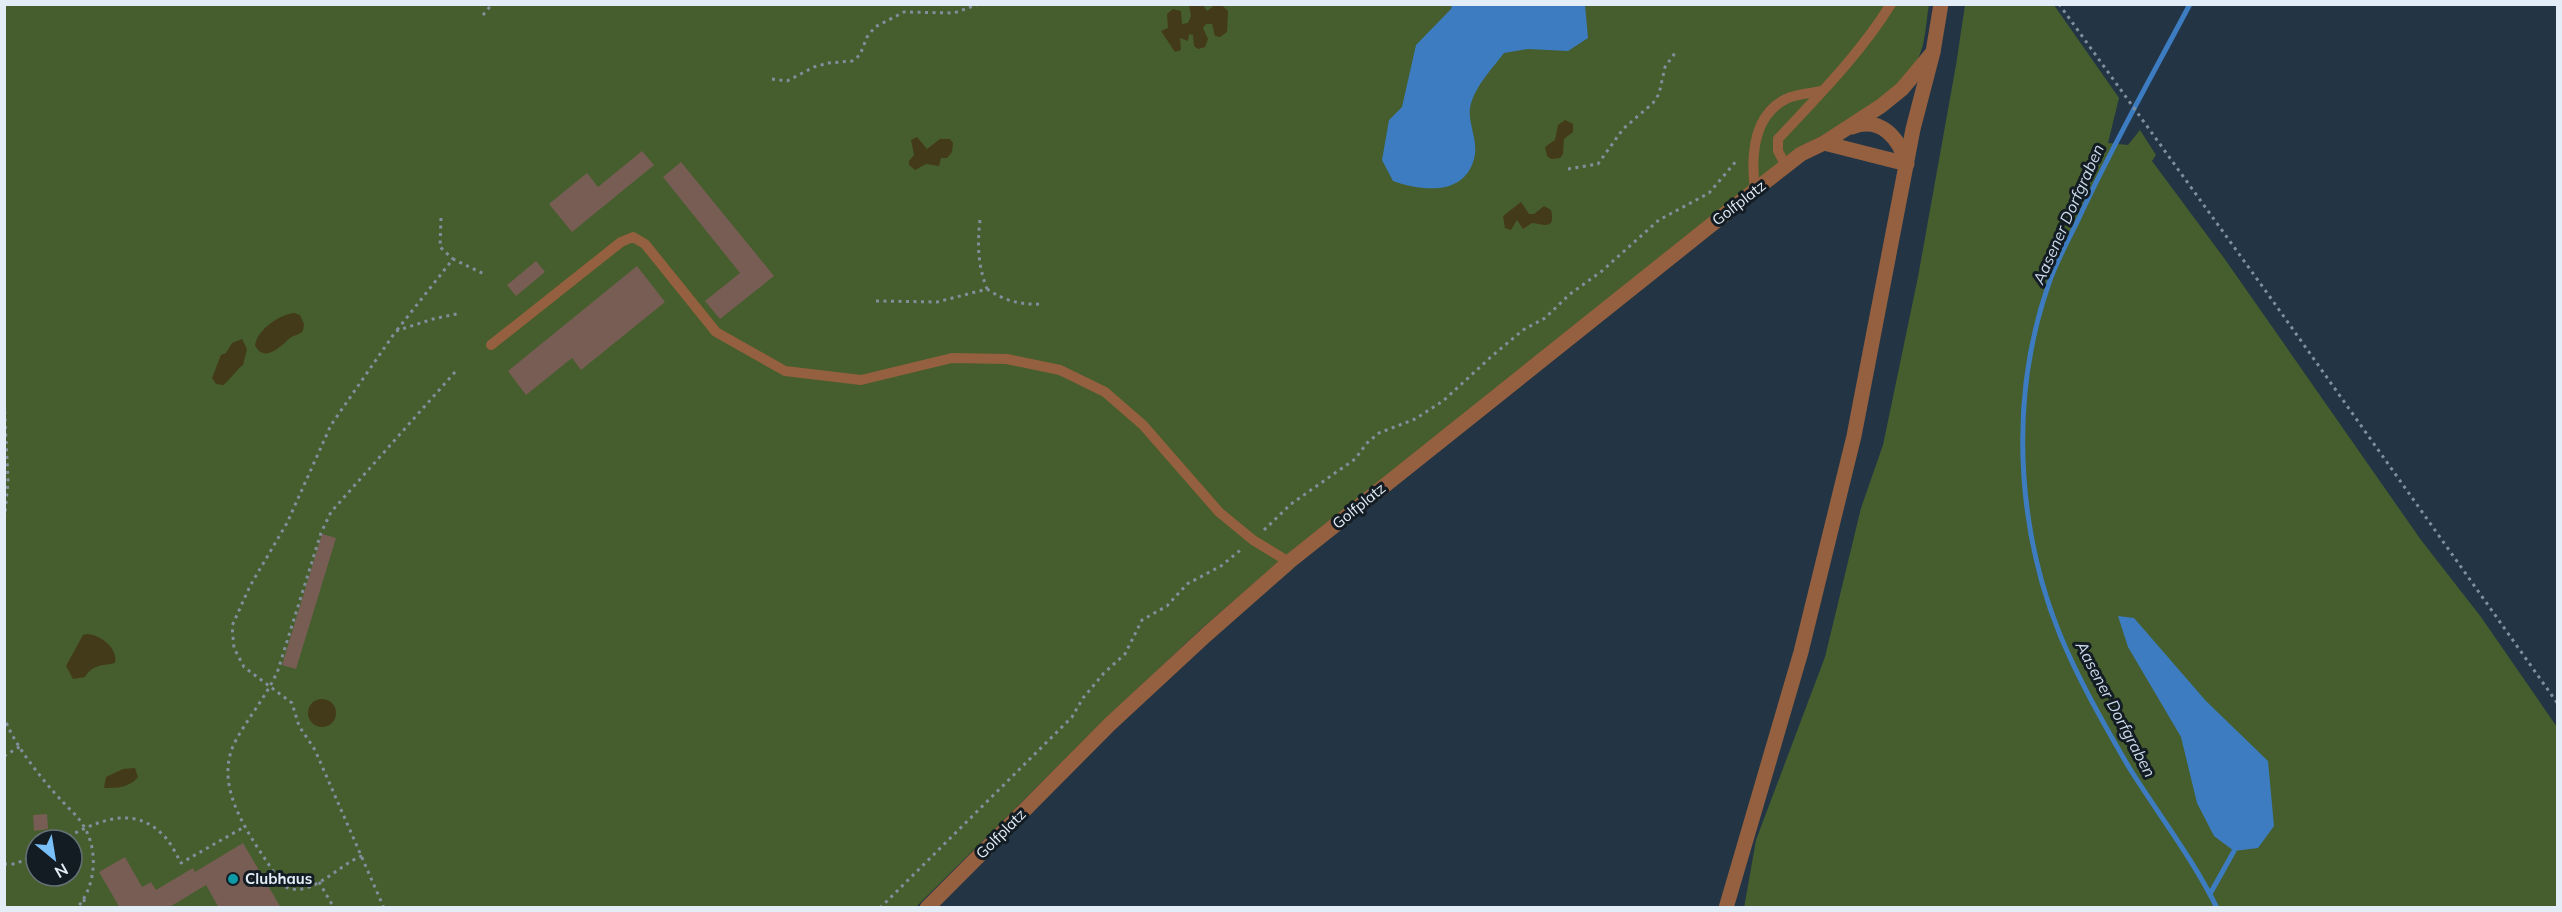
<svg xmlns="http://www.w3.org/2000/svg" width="2562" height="912" viewBox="0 0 2562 912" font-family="Mulish,sans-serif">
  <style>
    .green { fill: #465e2d; fill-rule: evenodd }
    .sand { fill: #433a1a }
    .water { fill: #3d7cc0 }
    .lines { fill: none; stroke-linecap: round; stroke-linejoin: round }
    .stream { stroke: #3d7cc0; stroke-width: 5 }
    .building { fill: #775d54 }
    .path { stroke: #818f9d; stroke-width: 3; stroke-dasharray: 3 4.5; stroke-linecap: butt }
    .service { stroke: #94603f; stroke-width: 10 }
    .minor { stroke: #94603f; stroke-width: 15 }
    .tertiary { stroke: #94603f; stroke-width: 15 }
    .culture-dot { fill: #0f9aa8; stroke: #131c23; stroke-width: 2 }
    .labels { text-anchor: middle; stroke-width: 6; stroke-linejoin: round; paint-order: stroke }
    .street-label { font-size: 15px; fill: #e2edf8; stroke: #131c23 }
    .poi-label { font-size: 15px; font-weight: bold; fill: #e2edf8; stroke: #131c23; text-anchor: start }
    .water-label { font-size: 16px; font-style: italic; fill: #ccdcee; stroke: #131c23 }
  </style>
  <rect width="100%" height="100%" fill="#233545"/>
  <!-- green -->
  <g class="green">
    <path d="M5,5H1929C1926,20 1926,39 1920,54C1904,95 1828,131 1790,154L1284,557L1201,629L1104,720L916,907L5,908ZM36,840H72V876H36Z"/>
    <path d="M1965,5H2054L2119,98L2108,143L2128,145L2140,130L2156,155L2152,161L2224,258L2421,540L2481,617L2557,727V907L1744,908L1756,840L1825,657L1861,508L1883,445L1918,277L1956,65Z"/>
  </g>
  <!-- sand -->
  <g class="sand">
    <path d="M1189,5H1203L1207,11L1215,5H1222L1228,11L1227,32L1220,37L1215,36L1212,24H1206L1203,28L1208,39L1205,47L1198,49L1194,46L1193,35L1189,34L1188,41L1180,38L1181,50L1175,52L1161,31L1168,28L1167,14L1173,9L1181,11L1182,24L1188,23L1191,16Z"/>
    <path d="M1565,120L1573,124V132L1564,139L1563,154L1560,158L1551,159L1547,156L1545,147L1555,140L1558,125Z"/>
    <path d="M917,137L927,149L940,139H950L953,143L952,152L947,158H941L939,166L926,164L915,170L909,165V161L914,155L911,140Z"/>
    <path d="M1521,202L1529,214H1534L1544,206L1551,210C1556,231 1543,224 1532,223L1523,229L1517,220L1511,230L1505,228L1503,216Z"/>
    <path d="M294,313L300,315L304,324L303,331C299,335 294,335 290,338C281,346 264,364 255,345C258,329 279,315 294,313Z"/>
    <path d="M242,339L247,349L243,365C235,371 231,379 223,385L216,384L212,378L221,355L226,353L232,343Z"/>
    <path d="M87,634C99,634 119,648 115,663C102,666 93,664 85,677L73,679L66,666L83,635Z"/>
    <circle cx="322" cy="713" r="14"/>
    <path d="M135,768L138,777C129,788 117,788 104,788L106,777L123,769Z"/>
  </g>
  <!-- water -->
  <g class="water">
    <path d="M1452,5H1585L1588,38L1568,51L1528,49L1504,53C1492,69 1474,87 1470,108C1468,122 1477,139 1475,154C1468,196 1424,192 1393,181L1382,160L1389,120L1402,107L1416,45L1451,9Z"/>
    <path d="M2118,616L2134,618L2206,701L2268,761L2274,826L2258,848L2234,851L2214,836L2197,803L2181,737L2128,647Z"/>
  </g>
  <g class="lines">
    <!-- stream -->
    <g class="stream">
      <path d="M2190,4C2152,76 2112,146 2078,220C2068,241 2056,262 2049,283C2006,406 2017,548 2073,664C2090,700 2110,735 2130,769C2159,815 2193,859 2217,908"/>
      <path d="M2210,894L2234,851"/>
    </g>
  </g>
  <!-- building -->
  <g class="building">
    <path d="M642,151L654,165L572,232L549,204L587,173L598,187Z"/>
    <path d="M681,162L774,276L720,319L705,301L740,273L663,177Z"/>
    <path d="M536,261L545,272L516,296L507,285Z"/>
    <path d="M637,266L665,302L581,370L572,358L526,395L508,371Z"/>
    <path d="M322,534L336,538L296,669L282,665Z"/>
    <path d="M47,814L48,829L34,831L33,815Z"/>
    <path d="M243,843L281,908H219L206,885L168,908H120L99,872L125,857L142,887L151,882L156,890L193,868L195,872Z"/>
  </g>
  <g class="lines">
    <!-- path -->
    <g class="path">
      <path d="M2059,4L2270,297L2558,704"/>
      <path d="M483,15L492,4"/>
      <path d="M772,79L787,81L814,67L828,63L852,61L860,55L867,37L875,27L904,12L954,13L979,4"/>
      <path d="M1568,169L1598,164L1623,129L1653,103L1659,94L1665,67L1675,53"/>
      <path d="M441,218L440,247L453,259"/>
      <path d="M980,220C977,246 978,265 987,289"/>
      <path d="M876,301L937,302L987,289C1005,301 1020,305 1042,304"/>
      <path d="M397,330L453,259L484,274"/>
      <path d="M4,396L8,481L4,524"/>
      <path d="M1264,530L1291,504L1355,459L1367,443L1379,433L1415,419L1443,401L1492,356L1523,330L1545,318L1570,294L1602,271L1659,220L1709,193L1738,159"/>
      <path d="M4,716C11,741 43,781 62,801C69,809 77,815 83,825C99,850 96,886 77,908"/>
      <path d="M4,756L21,746"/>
      <path d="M62,840C95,822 133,803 164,836C171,843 176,854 181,863L246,826"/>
      <path d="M362,856C337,865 309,902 282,885C257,844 210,791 235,742C248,717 267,696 278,670L321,533L331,512L456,371"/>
      <path d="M4,864H15L36,855"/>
      <path d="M319,882L334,908"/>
      <path d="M84,899L85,908"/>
      <path d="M384,908L315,750L299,726L292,703L244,667L234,648L232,626L250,586L287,523L331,425L396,331L433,319L461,313"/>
      <path d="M880,908L1072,717L1083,698L1104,673L1125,654L1142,620L1167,606L1187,584L1221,566L1243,548"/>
    </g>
    <!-- service -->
    <g class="service">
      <path d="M1786,166L1778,151V139C1818,96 1860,54 1891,4"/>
      <path d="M1755,190C1751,158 1752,116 1786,99C1796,94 1811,93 1822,91"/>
      <path d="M491,345L621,242L633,237L645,244L716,332L785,371L861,380L952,358L1007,359L1060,370L1105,392L1143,425L1219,512L1253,540L1289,562"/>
    </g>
    <!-- minor -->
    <g class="minor">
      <path d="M1824,143L1907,164C1899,138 1881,116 1852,127"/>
      <path d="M927,908L1110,724L1206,635L1289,562L1755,190L1801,154L1824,143L1881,106L1902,89L1933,52"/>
    </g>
    <!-- tertiary -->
    <path class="tertiary" d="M1726,908L1801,652L1854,436L1913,129L1933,52L1941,4"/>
  </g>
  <!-- markers -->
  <circle class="culture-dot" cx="233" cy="879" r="6"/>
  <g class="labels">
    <!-- street labels -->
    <g class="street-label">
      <text transform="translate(1739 203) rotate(-38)" y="5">Golfplatz</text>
      <text transform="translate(1359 506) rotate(-39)" y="5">Golfplatz</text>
      <text transform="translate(1001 834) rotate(-45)" y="5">Golfplatz</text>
    </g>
    <!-- poi labels -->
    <g class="poi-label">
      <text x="245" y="884">Clubhaus</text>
    </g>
    <!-- water labels -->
    <g class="water-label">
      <text transform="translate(2068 214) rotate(-66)" y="6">Aasener Dorfgraben</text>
      <text transform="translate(2116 709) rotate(62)" y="6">Aasener Dorfgraben</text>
    </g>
  </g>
  <!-- border -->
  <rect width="2562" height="912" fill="none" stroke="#e2edf8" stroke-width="12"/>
  <!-- north arrow -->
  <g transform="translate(54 858) rotate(150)"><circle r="28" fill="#131c23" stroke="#667078" stroke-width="1.5"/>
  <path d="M0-4.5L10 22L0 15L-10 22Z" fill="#79bff8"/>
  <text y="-9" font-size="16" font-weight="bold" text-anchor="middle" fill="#e2edf8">N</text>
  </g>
</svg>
